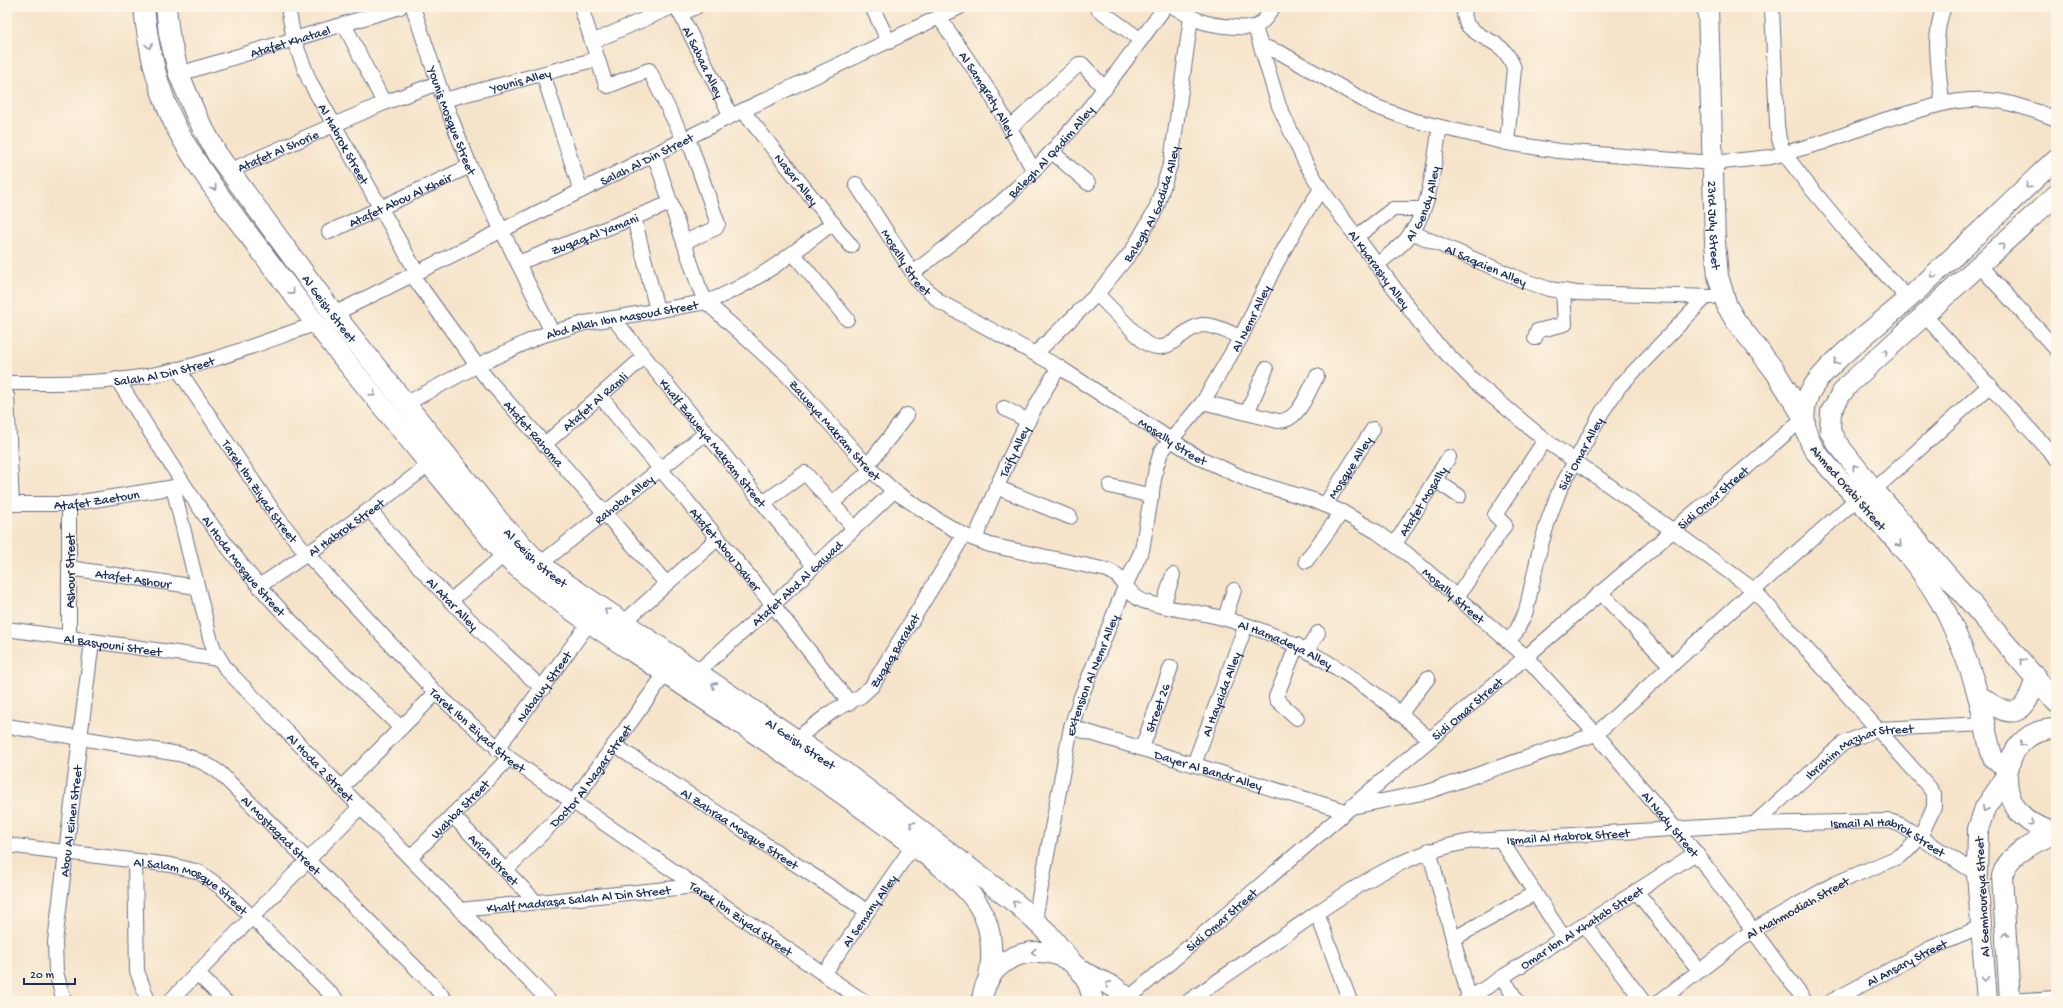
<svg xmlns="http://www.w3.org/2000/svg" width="2063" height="1008" viewBox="0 0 2063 1008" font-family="'Gochi Hand',sans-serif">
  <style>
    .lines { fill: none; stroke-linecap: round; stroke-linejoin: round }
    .street-casing { stroke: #686e84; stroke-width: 16 }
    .secondary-casing { stroke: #686e84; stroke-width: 22 }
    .street { stroke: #fff; stroke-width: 14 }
    .secondary { stroke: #fff; stroke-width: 20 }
    .oneway { stroke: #8d97ae }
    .labels { text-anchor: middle; stroke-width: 3; stroke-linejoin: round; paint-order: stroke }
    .street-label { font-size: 13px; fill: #1b2f5e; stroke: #fcf5e5 }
  </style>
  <rect width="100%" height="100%" fill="#fcf5e5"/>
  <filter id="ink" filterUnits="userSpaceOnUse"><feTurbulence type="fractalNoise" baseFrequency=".025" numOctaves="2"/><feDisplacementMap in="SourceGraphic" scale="8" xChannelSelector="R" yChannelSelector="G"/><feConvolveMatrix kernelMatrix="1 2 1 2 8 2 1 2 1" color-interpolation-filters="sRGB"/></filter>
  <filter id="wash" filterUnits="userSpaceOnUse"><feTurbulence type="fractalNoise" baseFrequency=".012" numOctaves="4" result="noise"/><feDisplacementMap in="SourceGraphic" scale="16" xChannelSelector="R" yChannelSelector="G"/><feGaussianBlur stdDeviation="0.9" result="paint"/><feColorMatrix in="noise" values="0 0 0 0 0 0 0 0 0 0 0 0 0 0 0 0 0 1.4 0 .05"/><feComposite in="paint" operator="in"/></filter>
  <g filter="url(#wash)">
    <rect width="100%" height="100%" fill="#f6e4ca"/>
  </g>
  <g filter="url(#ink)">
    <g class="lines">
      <!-- street casing -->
      <g class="street-casing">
        <g id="street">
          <path id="s1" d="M288,7L294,40L309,80L417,273"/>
          <path id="s2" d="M413,7L444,100L470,166L552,332"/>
          <path d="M581,7L606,85L608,86L649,70L684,140"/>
          <path id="s3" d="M677,7L731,116"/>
          <path d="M872,7L889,42"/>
          <path d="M1174,7C1198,22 1207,25 1235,27C1241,27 1248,28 1254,27C1262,25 1269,14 1273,7"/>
          <path d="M1466,7L1464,15L1467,25C1485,44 1503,38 1514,68L1507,143"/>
          <path d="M1772,7L1777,125L1779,139L1784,153L1805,181L1863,251L1908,298"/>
          <path d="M1098,9L1141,40"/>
          <path d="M680,14L696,7"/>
          <path id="s4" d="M939,17L989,91L1034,171"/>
          <path d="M344,24L384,103"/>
          <path id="s5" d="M1255,27L1279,106L1305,162L1321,189L1432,339L1476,383L1545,440L1672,530L1754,590L1929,787L1934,795V807L1920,837L1907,851L1898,857L1834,884L1753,930L1660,1001"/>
          <path d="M592,42L672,7"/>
          <path d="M1262,46L1281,53L1374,106L1412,120L1507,143L1559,151L1713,163L1771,157L1824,142L1884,120L1942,104C1940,71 1931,38 1944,7"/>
          <path id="s6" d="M179,74L400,7"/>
          <path d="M543,74L581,191"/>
          <path id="s7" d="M444,100L597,59"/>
          <path d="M1942,104C1988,94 2013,102 2056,119"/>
          <path id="s8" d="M743,111L851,246"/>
          <path d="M1010,128L1079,64H1082L1105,89"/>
          <path d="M1052,152L1088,183"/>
          <path id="s9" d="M654,154L699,287L706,302L787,375L871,470L894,491L938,520L964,535L990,545L1107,570C1124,576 1127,595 1143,601C1169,610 1199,611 1226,619C1304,640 1370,684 1429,739"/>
          <path id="s10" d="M229,171L384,103L438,83"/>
          <path id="s11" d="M856,184L918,281L940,302L1059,367L1196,456L1250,481L1313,500L1342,512L1377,532L1406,553L1525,656L1596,734L1696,853L1805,1001"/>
          <path d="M634,218L657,310"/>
          <path id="s12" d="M329,232L470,166"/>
          <path id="s13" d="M1411,232L1522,280L1549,289L1577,293L1712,297"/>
          <path d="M1356,237L1393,209H1423"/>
          <path d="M684,242L716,228L718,224L688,138"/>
          <path d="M793,253L847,319"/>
          <path id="s14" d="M518,263L671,203"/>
          <path id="s15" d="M1377,265C1386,257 1397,249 1405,241C1432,212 1433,164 1440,127"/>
          <path d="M1980,266L2056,349"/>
          <path id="s16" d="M913,273C946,247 980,222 1010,194C1070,138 1117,73 1165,7"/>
          <path id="s17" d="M412,275L484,375L666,583"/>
          <path d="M1097,294L1144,342C1171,359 1178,329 1202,325C1214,324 1229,333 1241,337"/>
          <path id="s18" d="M334,314L731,116L960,7"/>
          <path d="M1925,316L2056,458"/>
          <path id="s19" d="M613,318L814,566"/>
          <path d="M1535,338L1537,331L1565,324L1563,291"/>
          <path id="s20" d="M1035,354L1097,294L1132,251L1156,209L1171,162L1191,17"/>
          <path id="s21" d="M178,369L277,517L308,555L436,693L509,758L863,1001"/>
          <path id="s22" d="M117,379C162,450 205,523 260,587C303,637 354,682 401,728"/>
          <path id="s23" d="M7,383C53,383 101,384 147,376C204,366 260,343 315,324"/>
          <path d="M7,396L12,504"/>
          <path id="s24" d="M600,396L773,605L850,703"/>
          <path d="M1203,402L1278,421C1299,422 1308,391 1317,376"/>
          <path id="s25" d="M405,404L476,366L540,336L585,323L706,302C754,285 793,253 833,223"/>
          <path d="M1004,408L1028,421"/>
          <path d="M1247,413L1266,369"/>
          <path id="s26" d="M544,445L644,357"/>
          <path d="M867,466L907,415"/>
          <path d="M1435,480L1459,496"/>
          <path d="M1110,486L1152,496"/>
          <path id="s27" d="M173,487L210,638L214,649L226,669L549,1001"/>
          <path d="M996,487L1070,517"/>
          <path d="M1874,490L1990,385"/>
          <path d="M763,503L805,473L854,528"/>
          <path d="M832,503L871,470"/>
          <path id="s28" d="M7,504H69L181,486"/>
          <path d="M69,504V638"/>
          <path id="s29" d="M1325,505L1373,429"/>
          <path id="s30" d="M370,510C423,575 480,633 543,689"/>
          <path id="s31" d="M975,539C999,480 1024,422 1059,367"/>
          <path id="s32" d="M1395,544L1449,457"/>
          <path d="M1306,561L1342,512"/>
          <path id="s33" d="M540,564L706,433"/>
          <path id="s34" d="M69,568L197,587"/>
          <path id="s35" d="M259,586C318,548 374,507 430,464"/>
          <path d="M1600,592L1671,666"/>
          <path d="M1457,597L1505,525L1495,515L1545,440"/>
          <path d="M450,601L504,555"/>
          <path d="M1163,606L1173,575"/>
          <path d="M1225,618L1234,590"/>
          <path d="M623,623L718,538"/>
          <path id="s36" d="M7,629L219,659"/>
          <path id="s37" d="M1508,641L1516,632L1526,611L1540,548L1549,518L1560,489L1602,412L1619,387L1706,297"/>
          <path d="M1297,645L1276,697L1277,700L1297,718"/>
          <path d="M1307,650L1318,633"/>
          <path id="s38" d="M696,673L773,605L894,491"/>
          <path d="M1401,713L1428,678"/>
          <path id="s39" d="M7,726L179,754C195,758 207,763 220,773L435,987L446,1001"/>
          <path id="s40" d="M1071,727L1345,811"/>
          <path id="s41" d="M796,739L833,711L861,696L872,686L964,535"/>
          <path id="s42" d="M614,745L867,911"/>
          <path id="s43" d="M1142,748L1171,667"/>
          <path id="s44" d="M497,749L589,623"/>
          <path id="s45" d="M1194,764L1246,625"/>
          <path d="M341,788L436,693"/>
          <path d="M1352,807L1427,792L1596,734L1754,590L1858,498"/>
          <path id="s46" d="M452,815L536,902"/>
          <path id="s47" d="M1754,824L1831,754L1844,743L1877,729L1985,724"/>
          <path d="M1500,839L1564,938"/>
          <path id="s48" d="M7,845L171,865L199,872L223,889L338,1001"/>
          <path d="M1429,850L1470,1001"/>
          <path id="s49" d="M410,858L509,758"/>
          <path d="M135,861L137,971L148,1001"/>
          <path id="s50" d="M506,870L573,802L665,674"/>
          <path d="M1636,891L1699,970"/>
          <path id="s51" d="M460,910L696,886"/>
          <path d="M1317,913L1350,1001"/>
          <path id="s52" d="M1035,919L1071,727L1081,697L1126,584L1142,550L1156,468L1161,452L1203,402L1241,337L1276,264L1299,223L1321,189"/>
          <path d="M1584,924L1643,1001"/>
          <path d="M1453,939L1535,893"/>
          <path d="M197,973L225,1001"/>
          <path id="s53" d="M824,974L913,846"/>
          <path d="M1502,977L1517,1001"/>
          <path id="s54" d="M1129,998L1804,418"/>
          <path id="s55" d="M64,1001L56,972L55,942L92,641"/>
          <path d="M170,1001L360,807"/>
          <path id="s56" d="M1189,1001C1223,977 1257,954 1292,930C1350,890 1402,852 1473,841L1754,824L1890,821L1901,825L1977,874"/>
          <path id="s57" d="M1465,1001L1696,853"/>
          <path id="s58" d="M1832,1001L1931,948L1981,927"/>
          <path d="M2010,1001L2056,998"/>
        </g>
      </g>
      <!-- secondary casing -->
      <g class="secondary-casing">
        <g id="secondary">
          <path d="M144,7C148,49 158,91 177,129C203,178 239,221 272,266C346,365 426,459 504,555C547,596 597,628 647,661C724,713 802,763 877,819C906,841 957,873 977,903C993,927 994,954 988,981"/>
          <path id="s59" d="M166,7L169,34L179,74L196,115L217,154L334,314L500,522L540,564L564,582L844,772L1018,905L1047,932L1071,961"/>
          <path id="s60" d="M1708,7L1715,242L1718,276L1727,306L1735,320L1775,371L1804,418"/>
          <path d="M2056,195L1849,384L1841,394L1831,412L1830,431L1836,442L1874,490L2056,702"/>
          <path d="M1978,695C2012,720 2025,719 2036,676"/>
          <path d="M2056,729C1998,728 1984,819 2056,832"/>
          <path d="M2009,766L2000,764L1993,758C1986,738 1984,716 1978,696C1971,668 1959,640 1947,614C1915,550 1859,505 1815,451C1805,434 1801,415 1808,396C1820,367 1883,322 1908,299C1958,253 2007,205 2056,159"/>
          <path d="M1081,971L1114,987L1132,1001"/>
          <path d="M982,1001C986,952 1049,936 1080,970C1088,979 1091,990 1093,1001"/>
          <path d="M1987,1001L1977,874L1978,829L1985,808L2007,776"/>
          <path d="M2010,1001L2002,876C2009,851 2035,844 2056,832"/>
        </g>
      </g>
      <!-- street -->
      <use href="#street" class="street"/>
      <!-- secondary -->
      <use href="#secondary" class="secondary"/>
    </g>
    <!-- one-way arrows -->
    <defs><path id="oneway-chevron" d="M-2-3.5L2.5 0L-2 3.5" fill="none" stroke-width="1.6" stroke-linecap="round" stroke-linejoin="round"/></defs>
    <g class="oneway">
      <use href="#oneway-chevron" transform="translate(149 46) rotate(80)"/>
      <use href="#oneway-chevron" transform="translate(2028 186) rotate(137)"/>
      <use href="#oneway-chevron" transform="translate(214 188) rotate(55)"/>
      <use href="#oneway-chevron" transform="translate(2002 246) rotate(-43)"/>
      <use href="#oneway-chevron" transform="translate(1933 275) rotate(137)"/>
      <use href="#oneway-chevron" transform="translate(292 292) rotate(53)"/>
      <use href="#oneway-chevron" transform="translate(1885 352) rotate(-42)"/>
      <use href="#oneway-chevron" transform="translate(1836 362) rotate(139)"/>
      <use href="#oneway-chevron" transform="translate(373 394) rotate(51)"/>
      <use href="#oneway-chevron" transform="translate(1855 467) rotate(-128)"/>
      <use href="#oneway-chevron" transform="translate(1899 544) rotate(48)"/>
      <use href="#oneway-chevron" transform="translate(607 611) rotate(-145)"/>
      <use href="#oneway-chevron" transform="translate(2022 661) rotate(-131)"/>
      <use href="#oneway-chevron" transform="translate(714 685) rotate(-147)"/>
      <use href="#oneway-chevron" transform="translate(2022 744) rotate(134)"/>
      <use href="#oneway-chevron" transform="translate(1985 809) rotate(117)"/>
      <use href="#oneway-chevron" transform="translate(2031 823) rotate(33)"/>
      <use href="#oneway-chevron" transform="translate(912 824) rotate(-143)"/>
      <use href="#oneway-chevron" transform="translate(1015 903) rotate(-142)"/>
      <use href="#oneway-chevron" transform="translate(2005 934) rotate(-94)"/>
      <use href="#oneway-chevron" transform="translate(1034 952) rotate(176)"/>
      <use href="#oneway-chevron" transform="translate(1985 979) rotate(86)"/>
      <use href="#oneway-chevron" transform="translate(1108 984) rotate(-151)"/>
    </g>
  </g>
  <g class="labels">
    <!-- street labels -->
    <g class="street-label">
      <text dy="5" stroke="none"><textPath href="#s6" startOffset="116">Atafet Khatael</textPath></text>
      <text dy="5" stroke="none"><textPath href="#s3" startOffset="61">Al Sabaa Alley</textPath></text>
      <text dy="5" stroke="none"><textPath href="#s7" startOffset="79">Younis Alley</textPath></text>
      <text dy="5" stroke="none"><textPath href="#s4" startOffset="91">Al Samqraty Alley</textPath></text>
      <text dy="5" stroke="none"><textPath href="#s2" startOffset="120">Younis Mosque Street</textPath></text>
      <text dy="5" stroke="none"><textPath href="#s1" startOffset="149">Al Habrok Street</textPath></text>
      <text dy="5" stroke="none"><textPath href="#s10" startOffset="53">Atafet Al Shorie</textPath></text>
      <text dy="5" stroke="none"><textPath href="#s16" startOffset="184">Balegh Al Qadim Alley</textPath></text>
      <text dy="5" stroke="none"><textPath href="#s18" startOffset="349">Salah Al Din Street</textPath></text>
      <text dy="5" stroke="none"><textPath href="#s8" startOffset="87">Nasar Alley</textPath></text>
      <text dy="5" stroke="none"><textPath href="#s12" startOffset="78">Atafet Abou Al Kheir</textPath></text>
      <text dy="5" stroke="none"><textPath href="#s15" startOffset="79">Al Gendy Alley</textPath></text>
      <text dy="5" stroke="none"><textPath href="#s20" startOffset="193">Balegh Al Gadida Alley</textPath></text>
      <text dy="5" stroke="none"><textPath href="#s60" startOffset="218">23rd July Street</textPath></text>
      <text dy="5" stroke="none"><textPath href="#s14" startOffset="82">Zuqaq Al Yamani</textPath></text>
      <text dy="5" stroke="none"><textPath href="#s11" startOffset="93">Mosally Street</textPath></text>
      <text dy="5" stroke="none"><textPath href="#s13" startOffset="82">Al Saqaien Alley</textPath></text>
      <text dy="5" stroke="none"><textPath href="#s5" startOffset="275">Al Kharashy Alley</textPath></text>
      <text dy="5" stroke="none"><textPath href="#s59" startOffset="348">Al Geish Street</textPath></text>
      <text dy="5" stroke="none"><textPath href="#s52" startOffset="648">Al Nemr Alley</textPath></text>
      <text dy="5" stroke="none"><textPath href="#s25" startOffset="235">Abd Allah Ibn Masoud Street</textPath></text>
      <text dy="5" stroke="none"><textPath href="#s23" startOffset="158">Salah Al Din Street</textPath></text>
      <text dy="5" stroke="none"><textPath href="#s26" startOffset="67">Atafet Al Ramli</textPath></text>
      <text dy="5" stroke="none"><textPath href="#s9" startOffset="339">Zaweya Makram Street</textPath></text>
      <text dy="5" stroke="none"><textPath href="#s17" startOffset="200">Atafet Rahoma</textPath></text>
      <text dy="5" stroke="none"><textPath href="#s11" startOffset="417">Mosally Street</textPath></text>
      <text dy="5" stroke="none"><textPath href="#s19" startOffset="160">Khalf Zaweya Makram Street</textPath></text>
      <text dy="5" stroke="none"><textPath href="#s31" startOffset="96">Taify Alley</textPath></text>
      <text dy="5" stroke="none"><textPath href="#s37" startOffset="203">Sidi Omar Alley</textPath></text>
      <text dy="5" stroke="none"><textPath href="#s29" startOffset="45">Mosque Alley</textPath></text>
      <text transform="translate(1849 487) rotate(49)" y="5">Ahmed Orabi Street</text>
      <text dy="5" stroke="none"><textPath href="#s21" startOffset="147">Tarek Ibn Ziyad Street</textPath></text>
      <text dy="5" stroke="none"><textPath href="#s54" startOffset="769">Sidi Omar Street</textPath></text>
      <text dy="5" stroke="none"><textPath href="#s28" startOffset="90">Atafet Zaetoun</textPath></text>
      <text dy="5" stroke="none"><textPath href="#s33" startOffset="106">Rahoba Alley</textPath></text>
      <text dy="5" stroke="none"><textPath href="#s32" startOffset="51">Atafet Mosally</textPath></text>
      <text dy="5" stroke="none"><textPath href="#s35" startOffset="105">Al Habrok Street</textPath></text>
      <text dy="5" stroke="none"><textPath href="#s24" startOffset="198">Atafet Abou Daher</textPath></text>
      <text dy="5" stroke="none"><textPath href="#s59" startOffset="672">Al Geish Street</textPath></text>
      <text dy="5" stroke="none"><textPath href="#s22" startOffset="226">Al Hoda Mosque Street</textPath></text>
      <text transform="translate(69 571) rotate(-90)" y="5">Ashour Street</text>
      <text dy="5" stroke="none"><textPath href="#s34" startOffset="65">Atafet Ashour</textPath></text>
      <text dy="5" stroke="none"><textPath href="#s38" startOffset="135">Atafet Abd Al Gawad</textPath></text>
      <text dy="5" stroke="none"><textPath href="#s11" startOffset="741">Mosally Street</textPath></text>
      <text dy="5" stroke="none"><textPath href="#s30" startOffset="125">Al Atar Alley</textPath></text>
      <text dy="5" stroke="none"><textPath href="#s36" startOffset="107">Al Basyouni Street</textPath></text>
      <text dy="5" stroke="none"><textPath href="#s9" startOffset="852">Al Hamadeya Alley</textPath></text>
      <text dy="5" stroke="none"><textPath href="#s41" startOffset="135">Zuqaq Barakat</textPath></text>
      <text dy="5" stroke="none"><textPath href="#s52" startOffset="251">Extension Al Nemr Alley</textPath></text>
      <text dy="5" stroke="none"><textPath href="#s44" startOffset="78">Nabawy Street</textPath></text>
      <text dy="5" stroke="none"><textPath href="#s45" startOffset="75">Al Hayaida Alley</textPath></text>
      <text dy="5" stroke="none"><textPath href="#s54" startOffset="445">Sidi Omar Street</textPath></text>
      <text dy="5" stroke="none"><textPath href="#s43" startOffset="43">Street 26</textPath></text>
      <text dy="5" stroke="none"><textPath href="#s21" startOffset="471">Tarek Ibn Ziyad Street</textPath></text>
      <text dy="5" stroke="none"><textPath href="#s59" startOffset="996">Al Geish Street</textPath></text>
      <text dy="5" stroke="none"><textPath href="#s47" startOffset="132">Ibrahim Mazhar Street</textPath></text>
      <text dy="5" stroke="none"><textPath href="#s27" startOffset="327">Al Hoda 2 Street</textPath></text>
      <text dy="5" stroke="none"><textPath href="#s40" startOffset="144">Dayer Al Bandr Alley</textPath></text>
      <text dy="5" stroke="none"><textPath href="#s50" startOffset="127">Doctor Al Nagar Street</textPath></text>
      <text dy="5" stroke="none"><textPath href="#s49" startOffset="70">Wahba Street</textPath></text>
      <text dy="5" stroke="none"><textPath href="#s55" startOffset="182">Abou Al Einen Street</textPath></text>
      <text dy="5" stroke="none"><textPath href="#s11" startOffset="1057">Al Nady Street</textPath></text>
      <text dy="5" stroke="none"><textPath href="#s42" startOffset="151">Al Zahraa Mosque Street</textPath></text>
      <text dy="5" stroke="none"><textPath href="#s39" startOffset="307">Al Mostagad Street</textPath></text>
      <text dy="5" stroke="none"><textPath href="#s56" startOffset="424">Ismail Al Habrok Street</textPath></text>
      <text dy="5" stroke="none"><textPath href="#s56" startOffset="748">Ismail Al Habrok Street</textPath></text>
      <text dy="5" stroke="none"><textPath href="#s46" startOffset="61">Arian Street</textPath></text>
      <text dy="5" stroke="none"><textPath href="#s48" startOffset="192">Al Salam Mosque Street</textPath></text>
      <text transform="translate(1981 897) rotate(-93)" y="5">Al Gemhoureya Street</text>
      <text dy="5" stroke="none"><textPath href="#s51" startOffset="119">Khalf Madrasa Salah Al Din Street</textPath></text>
      <text transform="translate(1797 907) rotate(-29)" y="5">Al Mahmodiah Street</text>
      <text dy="5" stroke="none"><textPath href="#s53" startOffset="78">Al Semany Alley</textPath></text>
      <text dy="5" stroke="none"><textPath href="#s21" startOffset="795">Tarek Ibn Ziyad Street</textPath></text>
      <text dy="5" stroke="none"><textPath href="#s54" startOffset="121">Sidi Omar Street</textPath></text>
      <text dy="5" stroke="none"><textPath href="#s57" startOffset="138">Omar Ibn Al Khatab Street</textPath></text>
      <text dy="5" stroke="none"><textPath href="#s58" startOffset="84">Al Ansary Street</textPath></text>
    </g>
  </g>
  <!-- margin -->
  <rect width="2063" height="1008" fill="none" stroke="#fcf5e5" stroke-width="24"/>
  <!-- scale -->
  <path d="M24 978v6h51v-6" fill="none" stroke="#1b2f5e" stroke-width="2"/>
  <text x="30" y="978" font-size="12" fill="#1b2f5e" stroke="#fcf5e5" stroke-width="3" paint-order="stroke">20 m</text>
</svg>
